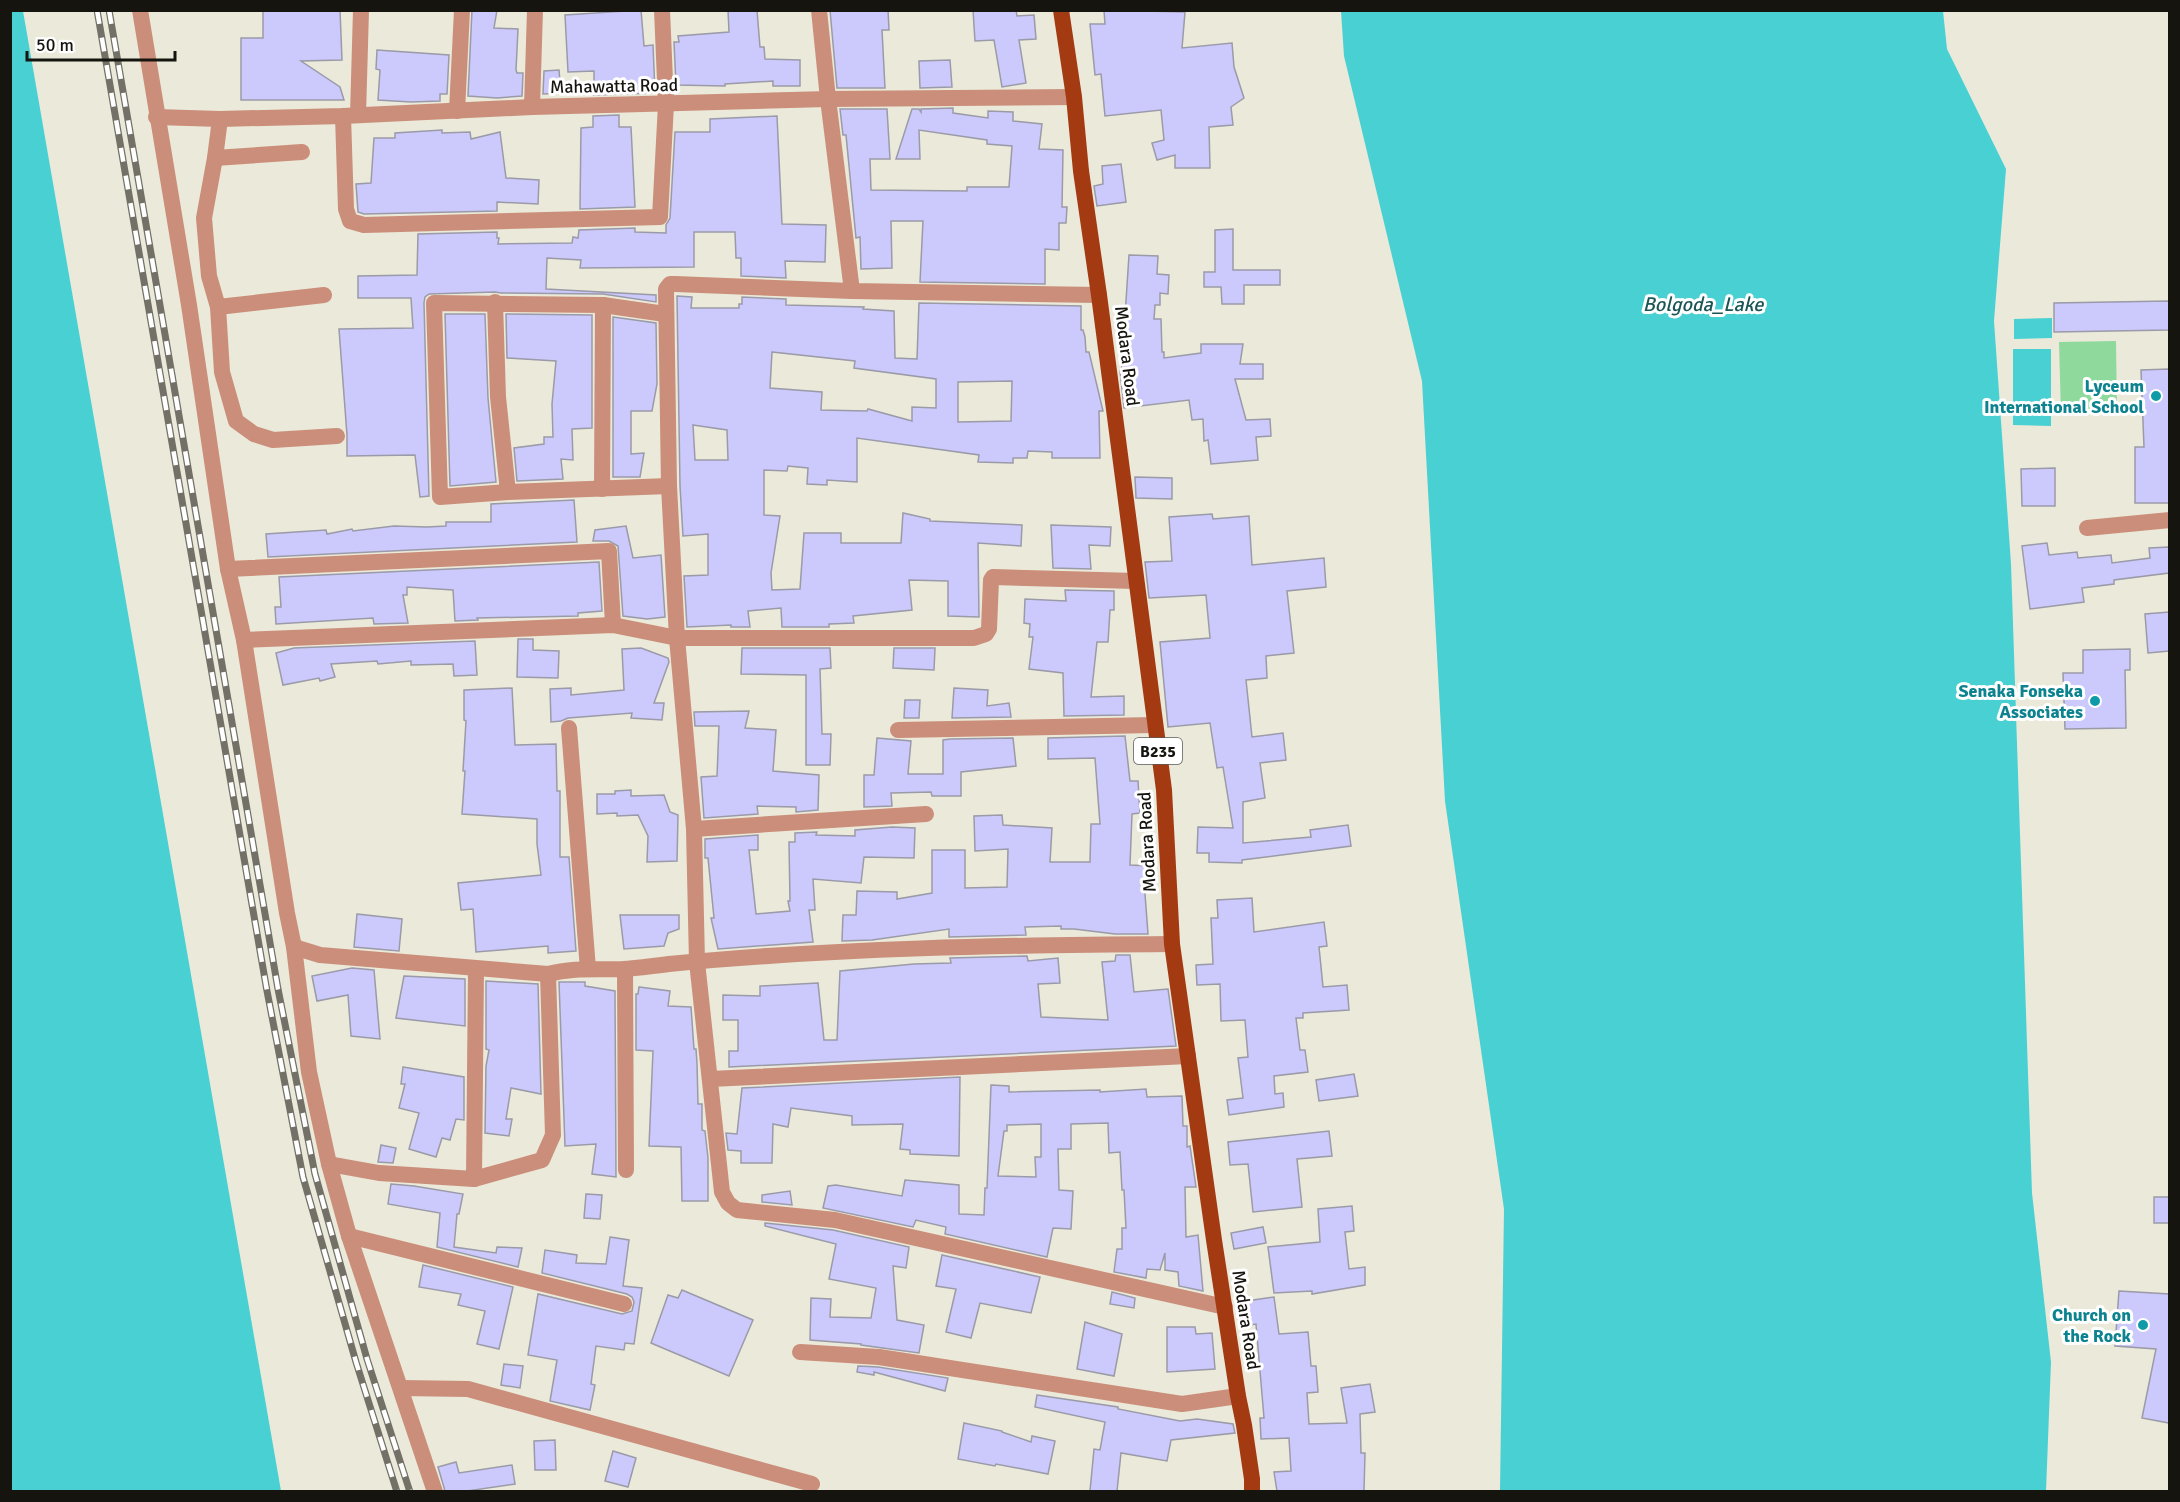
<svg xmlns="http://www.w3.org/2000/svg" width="2180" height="1502" viewBox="0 0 2180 1502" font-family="Signika,sans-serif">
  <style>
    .green { fill: #8fd99d }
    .water { fill: #48d0d3 }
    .building { fill: #cccafc; stroke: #9a9aa8; stroke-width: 1.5; fill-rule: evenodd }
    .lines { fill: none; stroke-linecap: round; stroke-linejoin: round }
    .minor { stroke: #ca8e7a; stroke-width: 16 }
    .primary { stroke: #a43a12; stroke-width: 16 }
    .rail-casing { stroke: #727067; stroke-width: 7 }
    .rail { stroke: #fff; stroke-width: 4.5; stroke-dasharray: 14; stroke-linecap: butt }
    .culture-dot { fill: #0f9aa8; stroke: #fff; stroke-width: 2 }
    .labels { text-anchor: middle; stroke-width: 6; stroke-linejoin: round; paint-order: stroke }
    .shield { fill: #fff; stroke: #5b5a57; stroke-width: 1.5 }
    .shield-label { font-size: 16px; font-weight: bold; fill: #15140f }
    .street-label { font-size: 18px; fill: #15140f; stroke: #fff }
    .culture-label { font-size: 18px; font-weight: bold; fill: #0d838f; stroke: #fff; text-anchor: end }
    .water-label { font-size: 20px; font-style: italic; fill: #1c5556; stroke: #fff }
  </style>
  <rect width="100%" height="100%" fill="#ebe9d9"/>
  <!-- green -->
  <path class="green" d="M2116,341L2117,413L2061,414L2059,342Z"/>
  <!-- water -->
  <g class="water">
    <path d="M10,11H23L281,1491H11Z"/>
    <path d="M1341,11H1943L1947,49L2006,169L1994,321L2011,564L2032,1193L2051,1362L2046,1491H1500L1504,1209L1445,801L1422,381L1344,56Z"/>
    <path d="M2052,318V338L2014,339V319Z"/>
    <path d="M2013,349H2051V426L2013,425Z"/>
  </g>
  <!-- building -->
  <g class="building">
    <path d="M263,10H340L342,60L301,61L340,87L344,100H241V38H263Z"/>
    <path d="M472,10H497L494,28L518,29L516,70L517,73H523L522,96L497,98L468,96Z"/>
    <path d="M641,10L644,46L653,45L655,93L594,95V71L568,72L565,15Z"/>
    <path d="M728,10H757L760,47H764L765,59L800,60V86H773V81L725,84V86L676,85L674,42H679L678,36L729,32Z"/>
    <path d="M830,10H888L889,30H882L885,88H837Z"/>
    <path d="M973,10H1016L1017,16L1034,15L1036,39L1019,40L1026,83L1002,87L994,40L975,41Z"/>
    <path d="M1104,10L1185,12L1182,48L1232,43L1234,67L1244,98L1231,107L1233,125L1209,127L1210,168H1175V155L1157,160L1152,143L1164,140L1161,110L1105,116L1101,74L1095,75L1090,24H1105Z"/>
    <path d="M377,50L449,55L447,94H440V101L411,102L378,100L380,70L376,69Z"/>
    <path d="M950,60L952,87L920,88L919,61Z"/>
    <path d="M559,70L561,93L543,94L544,71Z"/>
    <path d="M953,108V113L988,118V111L1013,112V121L1042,124L1039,149L1063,150L1062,207H1067L1066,223H1059V250L1045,249V284L920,282L923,221H891L892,268L861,269L860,237L856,238L846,135H843L840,109H887L890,159H870L871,190L967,191V187H1009L1012,146L987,144V140L919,130L920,159H896L912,109H919L921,112V109Z"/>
    <path d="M619,115V127H631L635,207L580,209L581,128L593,127V116Z"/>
    <path d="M777,116L782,224L826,225L825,262L785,261L786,278L741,276V258H736L735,232H694V267L580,268L581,260L547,258L546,289L656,295V302L603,294L501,293L495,292L429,294L425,297L424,303L429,496L420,497L415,455L347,456V435L339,329L413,328L411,298H358V276L417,275L418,234L497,232V238H499L498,244L572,243L573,237L578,238L579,230L635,228V232L666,233V225L670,218L675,132H710V119Z"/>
    <path d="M442,130V133L470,132L471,139L500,132L506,178L539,180L538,204L497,202V211L364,214L358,212L356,184L371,183L374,138H395V133Z"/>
    <path d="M1121,164L1126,202L1097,206L1094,186L1103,184L1102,166Z"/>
    <path d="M1233,229V270H1280V285H1244V304H1222L1221,287H1204V272H1215V230Z"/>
    <path d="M1129,255L1158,256L1157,274L1169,275L1168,294L1160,293V305H1155L1154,319H1161L1162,352H1164V358L1201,353V344H1243L1240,364H1263V379H1235L1246,420L1270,419L1271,436L1256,437L1258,460L1211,464L1208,440L1204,441L1203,419L1192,420L1189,400L1124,408L1120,371H1122L1120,334H1117L1116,317L1125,316Z"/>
    <path d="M677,296L692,297L691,308H739V304H742V297L786,299V305L864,307L863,309L894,311L895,358L917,359L919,303L1081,306V330H1083L1085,337L1086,352H1089L1103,411H1099L1100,458H1052V452L1028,451L1027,458H1013V463L978,462L979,455L857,438V482L827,480V485L807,484L808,468L788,466L787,471L764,470V515L780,516L771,573L772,590L800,589L804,533H841V543H901L903,513L930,519V521L1022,525L1021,546L978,543L979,617L948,616V581L909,580L912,610L853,616L854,623L829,624V627H782L781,608L748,611L750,627H731V625L687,627L684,576L708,575V534L683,536L680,486ZM772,352L855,361L854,368L936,379V408L912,407V421L868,409L867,411L821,410L822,392L770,388ZM1012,381L1011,421L958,422V382ZM693,425L727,430L728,460H695Z"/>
    <path d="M2169,301V330L2054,332V303Z"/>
    <path d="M445,314H485L488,398L496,482L450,486Z"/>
    <path d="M506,314L592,315V428L572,429L573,460L561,459L563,479L517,481L514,448L544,444V437H553L552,404L556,361L507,358Z"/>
    <path d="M613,317L656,323L657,384L652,411H631V454L644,453L640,477H613Z"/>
    <path d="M2169,369V503H2135V447H2144L2141,370Z"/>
    <path d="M2055,468V506H2022L2021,469Z"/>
    <path d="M1135,477L1172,478V499L1136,498Z"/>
    <path d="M574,500L577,542L268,557L266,534L326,530L327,534L352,529L353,531L394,526L427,527L446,526V522H491V504Z"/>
    <path d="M1212,514L1213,519L1249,516L1252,565L1324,558L1326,587L1287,591L1294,653L1266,656L1267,678L1246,680L1252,737L1283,733L1286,760L1260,763L1265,798L1243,802V843L1311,837L1310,830L1348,825L1351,846L1242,860V863L1209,862V853H1197L1198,827L1233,828L1223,767L1217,768L1210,723L1168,727L1160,642L1210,638L1206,595L1149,598L1145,562L1172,561L1169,517Z"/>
    <path d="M1051,525L1111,527L1110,546L1089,545L1091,569L1053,568Z"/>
    <path d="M626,526L633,558L661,555L665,617L647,619L623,616L618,546L609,541H593L595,530Z"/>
    <path d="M2047,543L2049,555L2077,552L2078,558L2111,555L2112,563L2150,558L2149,548L2169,547V573L2114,580V584L2082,588L2084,602L2030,609L2022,546Z"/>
    <path d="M599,562L602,611L578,613V616L477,618L478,620L455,621L453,590L407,587V595H403L408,623L374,624L373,618L276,624L275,607H281L279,577Z"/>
    <path d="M1065,590L1114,591V610H1110L1108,642H1097L1091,697L1124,696V715L1064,716L1063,673L1029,669L1033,637H1029L1030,624L1024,623L1025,599L1066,601Z"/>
    <path d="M2169,612V651L2148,653L2145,614Z"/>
    <path d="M518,639H533V650L559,651L558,678L517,677Z"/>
    <path d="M475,641L477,675L454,676L453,664L411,665V661L378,664L377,661L331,664L335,677L320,681L319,678L283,685L276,653L294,648Z"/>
    <path d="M641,648L668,658L669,662L654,703H664L662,720L631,718L632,713L568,718L561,721L551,722L550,689L571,688V695L624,690L622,649Z"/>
    <path d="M742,648H830L831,668L820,669L822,734H831L830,765H806V675L741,674Z"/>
    <path d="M894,648H935L934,670L893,668Z"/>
    <path d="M2130,649V670H2125L2126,728L2065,729L2063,673H2083V650Z"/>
    <path d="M512,688L515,745L556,744L557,791H560V857H569L576,951L548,953V946L476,952L473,909L461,910L458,883L541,875L537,844V819L462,814L465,771H463L466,721L464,720V690Z"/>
    <path d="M954,688L988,690L987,706L1009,703L1011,717L952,718Z"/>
    <path d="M905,700H920L919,718H904Z"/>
    <path d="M749,711L745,728L776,730L773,771L819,775L818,810L796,812V807L757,806L758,814L704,818L701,777L717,776L719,726H695L694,712Z"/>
    <path d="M1125,736L1130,781H1138L1140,813L1132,814L1130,865L1151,866V881H1144L1148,934H1115L1074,929H1061V926L1025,927L1026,935L949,937V929L872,940L842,941L843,915H856L857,891L897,892V899L932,893V850H965V888L1007,887L1008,849L975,851L974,816L1002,815L1003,825L1052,828L1050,862H1090L1091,824H1100L1095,758L1048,759V738Z"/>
    <path d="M877,738L911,741L908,774H943V740L950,739L1013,738L1016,766L961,772V796H932L931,792L891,793L892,806L864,807V775H874Z"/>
    <path d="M631,790V796L664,795L670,812L678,815L677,861L647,862L648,836L638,815L617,816V813L597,814V794H615V791Z"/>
    <path d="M892,827L915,828L914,858L864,857L861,883L813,879L815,910H809L813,942L718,949L711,918H714L708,858H705V839L758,835V850H749L756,914L790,911L788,901H790L789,842H795V833L817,832L816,835L855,836V830Z"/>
    <path d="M1252,898L1254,932L1324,922L1327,946L1319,947L1323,987L1347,985L1349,1010L1303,1013V1018H1296L1300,1050H1305L1308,1072L1274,1076L1275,1094L1283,1093L1284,1107L1229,1115L1227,1100L1243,1098L1238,1058L1248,1057L1245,1020L1221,1021L1220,984L1197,985L1196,965L1213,964L1211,918H1218L1217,900Z"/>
    <path d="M357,914L402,919L399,951L354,947Z"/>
    <path d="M620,915H679V929L668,933L664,946L624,949Z"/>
    <path d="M1116,955H1130L1134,992L1168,989L1176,1046L729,1067V1051H738V1020H723V995L760,996V986L818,983L824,1040H837L840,971L914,964L951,963L950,958L1027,956L1028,961L1058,958L1060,983L1038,984L1041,1017L1108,1020L1102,962L1115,961Z"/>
    <path d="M352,968L374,970L380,1039L351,1036L348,995L317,1001L312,976Z"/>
    <path d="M404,976L465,979V1026L396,1018Z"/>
    <path d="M486,981L538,984L541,1094L511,1088L506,1119H512L509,1136L485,1133L486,1066L489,1050L486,1049Z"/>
    <path d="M559,982H585V986L615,991L616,1177L592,1174L596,1144L565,1146Z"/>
    <path d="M639,987L670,991L668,1006L691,1007L694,1049H696L697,1063L698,1104H702V1130L705,1131L708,1158V1201H682L681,1147L649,1146L653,1051L636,1050V994H638Z"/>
    <path d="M403,1067L464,1077V1120L456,1119L450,1140L442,1138L436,1157L409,1149L419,1113L399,1108L405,1084H401Z"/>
    <path d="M1354,1074L1358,1096L1319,1101L1316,1080Z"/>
    <path d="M960,1077L959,1156L910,1154V1150L900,1149L903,1124L852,1125V1116L791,1108L788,1127L773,1124L772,1163H741V1151L728,1150L726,1133L737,1134L742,1088Z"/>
    <path d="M991,1085L1009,1086V1092L1100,1090V1092L1146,1089L1147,1097L1182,1096L1183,1126H1187V1147L1190,1146L1196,1187H1185L1186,1237L1198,1235L1203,1291L1179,1286L1178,1272L1165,1270V1253L1160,1270L1147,1269L1146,1278L1114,1272L1117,1249H1122V1228H1126L1124,1190H1122L1120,1152L1109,1153L1108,1123L1071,1124V1149H1058L1059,1190L1073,1191L1071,1229L1053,1228L1047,1257L945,1234L946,1227L916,1220L913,1227L823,1208L828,1186L836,1185L902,1196L905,1180L959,1185V1214L984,1215L985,1188H987ZM1041,1124V1157H1035L1036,1177L998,1176L1004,1131H1007V1125Z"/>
    <path d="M1329,1131L1332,1156L1297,1159L1302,1207L1253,1212L1248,1164L1230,1165L1228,1142Z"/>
    <path d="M381,1145L396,1148L393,1163L378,1162Z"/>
    <path d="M391,1184L414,1186L463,1194L459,1214H457L454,1247L496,1253L497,1247L522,1248L518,1267L437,1247L440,1213L388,1204Z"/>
    <path d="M790,1191L792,1205L762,1202V1195Z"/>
    <path d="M586,1194L602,1195L600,1219L584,1218Z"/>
    <rect x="2154" y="1197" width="15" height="26"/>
    <path d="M1352,1206L1354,1231L1345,1232L1349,1269L1365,1267V1285L1312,1294V1291L1274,1293L1268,1247L1320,1242L1318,1209Z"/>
    <path d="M765,1223L833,1230L909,1247L906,1268L893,1266L897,1320L924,1325L919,1353L861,1345V1344L810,1340L811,1298L831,1299L830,1317L871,1318L876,1288L829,1279L836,1244L765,1226Z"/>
    <path d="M1263,1227L1266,1243L1234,1249L1231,1233Z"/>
    <path d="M610,1237L629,1240L623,1286L642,1288L634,1344L625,1343L624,1350L596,1346L591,1384L595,1385L590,1410L550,1401L557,1360L528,1355L538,1294L622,1314L632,1311L634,1302L632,1297L627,1294L542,1273L545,1250L577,1255L576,1263L606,1264Z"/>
    <path d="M942,1255L1040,1277L1031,1313L980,1303L971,1338L946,1332L956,1289L936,1286Z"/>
    <path d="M423,1265L513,1287L499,1349L477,1344L485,1311L458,1305L461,1294L419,1287Z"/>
    <path d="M682,1290L753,1320L729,1376L651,1343L668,1295L678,1298Z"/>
    <path d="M2119,1291L2169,1294V1423L2142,1418L2156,1349L2115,1346Z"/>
    <path d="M1112,1292L1135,1298L1134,1308L1110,1304Z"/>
    <path d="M1274,1297L1279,1334L1308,1332L1311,1366H1316L1318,1392L1307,1393L1309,1424L1347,1423L1341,1388L1370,1384L1375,1412L1360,1414L1361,1453H1365L1364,1491H1277L1274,1472L1291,1471L1289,1438L1261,1439L1260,1418H1264L1256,1324L1244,1326L1240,1302Z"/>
    <path d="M1085,1322L1122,1334L1114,1376L1077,1369Z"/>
    <path d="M1167,1327H1195L1196,1334L1212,1333L1215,1369L1167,1372Z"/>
    <path d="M504,1364L523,1366L520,1388L501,1385Z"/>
    <path d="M858,1366L878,1367L948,1378L945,1391L874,1372V1375L857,1372Z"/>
    <path d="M1037,1395L1118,1407V1409L1180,1421L1197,1419L1233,1424L1235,1433L1171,1440L1167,1461L1121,1453L1117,1491H1090L1094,1449L1100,1450L1105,1422L1035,1407Z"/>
    <path d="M964,1423L1002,1431V1432L1031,1442L1032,1436L1055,1441L1048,1474L996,1464L995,1466L958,1459Z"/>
    <path d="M555,1440L556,1470H535L534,1441Z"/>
    <path d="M613,1451L636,1458L628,1487L605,1481Z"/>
    <path d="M456,1462L459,1473L512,1465L515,1484L467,1491H445L438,1467Z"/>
  </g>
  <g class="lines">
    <!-- minor -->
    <g class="minor">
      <path d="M140,10L189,305L228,569L244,640L287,913L294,947"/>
      <path d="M819,10L828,99L852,291"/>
      <path d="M532,107L535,10"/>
      <path d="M457,111L462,10"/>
      <path d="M358,115L361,10"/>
      <path d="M343,116L346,209L350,221L364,225L660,217L666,104L662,10"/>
      <path d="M156,117L220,119L343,116L532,107L828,99L1074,97"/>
      <path d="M220,119L215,158L204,218L209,276L218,307L324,295"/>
      <path d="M215,158L302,152"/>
      <path d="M1099,295L852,291L675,284H670L666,289L669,486L677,638L694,829L697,962L722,1192L728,1203L737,1210L835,1220L1225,1307"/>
      <path d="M495,302L498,397L508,492"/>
      <path d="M218,307L222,372L236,421L254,434L273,440L337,436"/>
      <path d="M665,314L603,305L434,303L440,497L508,492L669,486"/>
      <path d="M602,489L603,305"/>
      <path d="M2087,528L2170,520"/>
      <path d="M228,569L609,551L613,625"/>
      <path d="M244,640L613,625L677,638H974L986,634L989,629L991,580L993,577L1136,581"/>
      <path d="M569,728L588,969"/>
      <path d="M898,730L1154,725"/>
      <path d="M694,829L926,814"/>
      <path d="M625,969L626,1170"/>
      <path d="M710,1079L1188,1056"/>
      <path d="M329,1164L379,1173L474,1179L542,1160L553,1135L548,974"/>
      <path d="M474,1179L476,969"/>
      <path d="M349,1236L624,1304"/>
      <path d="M800,1352L879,1357L1182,1404L1238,1396"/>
      <path d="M401,1388L468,1389L812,1484"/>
      <path d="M435,1492L349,1236L329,1164L309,1072L294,947L320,955L548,974C574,967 598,970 624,969C639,968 654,966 669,964C836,948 1005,945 1172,944"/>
    </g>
    <!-- primary -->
    <path class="primary" d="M1061,10L1074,97L1081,171L1099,295L1164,790L1172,944L1214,1240L1238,1396L1244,1425L1252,1479V1492"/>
    <!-- rail casing -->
    <g class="rail-casing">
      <g id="rail">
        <path d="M97,10L267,991L303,1177L356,1362L397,1492"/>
        <path d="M109,10L278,989L315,1174L367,1359L410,1492"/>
      </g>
    </g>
    <!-- rail -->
    <use href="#rail" class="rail"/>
  </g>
  <!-- markers -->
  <g class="culture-dot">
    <circle cx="2156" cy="396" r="6"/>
    <circle cx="2095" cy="701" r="6"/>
    <circle cx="2143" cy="1325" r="6"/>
  </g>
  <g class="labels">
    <!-- shield labels -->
    <rect class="shield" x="1134" y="738" width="48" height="26" rx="4.5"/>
    <g class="shield-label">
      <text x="1158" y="757">B235</text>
    </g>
    <!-- street labels -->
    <g class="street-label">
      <text transform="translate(614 86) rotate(-1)" y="6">Mahawatta Road</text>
      <text transform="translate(1127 356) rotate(83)" y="6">Modara Road</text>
      <text transform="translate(1147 842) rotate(-93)" y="6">Modara Road</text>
      <text transform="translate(1246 1320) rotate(81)" y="6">Modara Road</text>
    </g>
    <!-- culture labels -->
    <g class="culture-label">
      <text x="2144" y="392">Lyceum<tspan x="2144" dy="21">International School</tspan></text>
      <text x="2083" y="697">Senaka Fonseka<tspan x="2083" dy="21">Associates</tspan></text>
      <text x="2131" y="1321">Church on<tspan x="2131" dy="21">the Rock</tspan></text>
    </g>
    <!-- water labels -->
    <g class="water-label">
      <text x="1703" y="311">Bolgoda_Lake</text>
    </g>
  </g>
  <!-- border -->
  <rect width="2180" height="1502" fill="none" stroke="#15140f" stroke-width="24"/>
  <!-- scale -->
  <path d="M27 51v9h148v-9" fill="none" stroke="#15140f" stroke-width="3"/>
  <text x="36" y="51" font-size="18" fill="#15140f" stroke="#ffffff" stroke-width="4.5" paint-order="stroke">50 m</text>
</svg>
